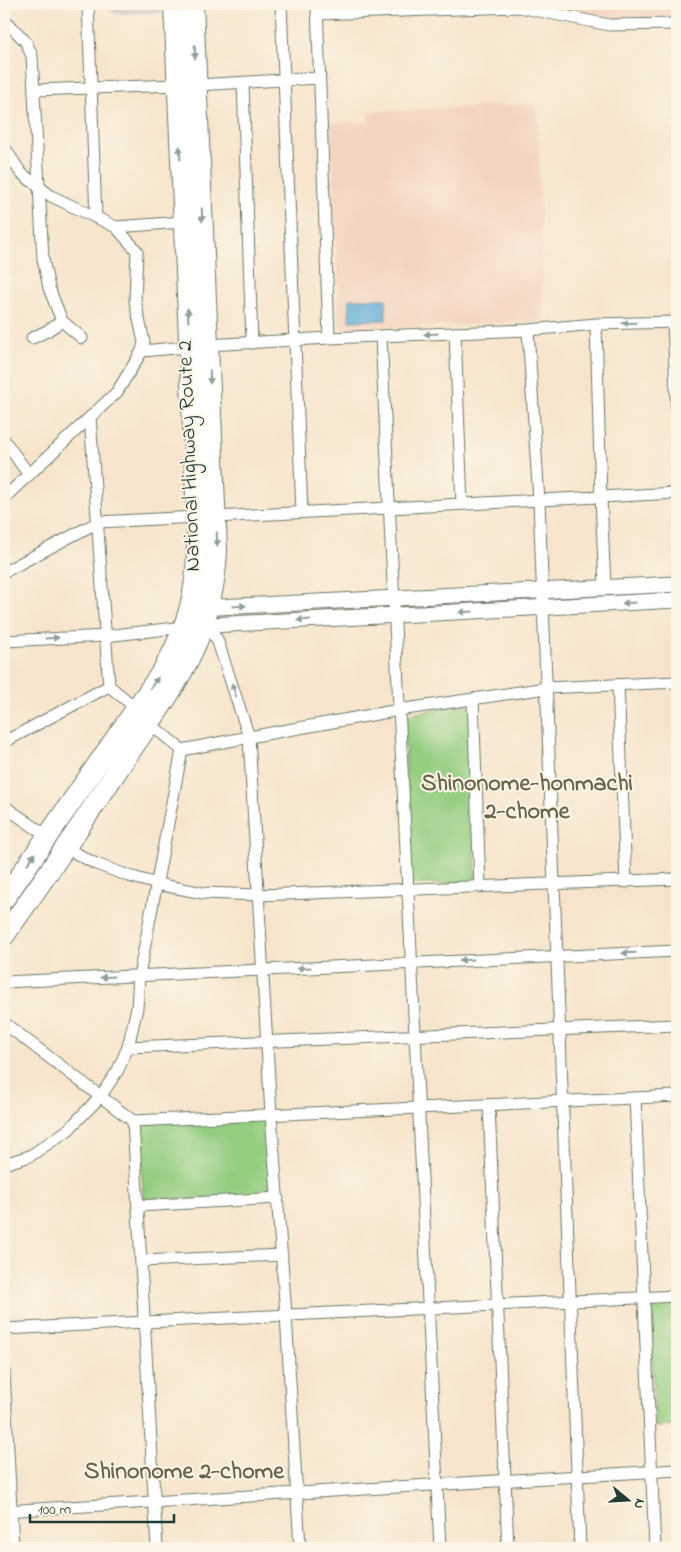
<svg xmlns="http://www.w3.org/2000/svg" width="681" height="1552" viewBox="0 0 681 1552" font-family="'Indie Flower',sans-serif">
  <style>
    .built { fill: #f4d3c0 }
    .industrial { fill: #d0c0bc }
    .green { fill: #93cd80; stroke: #59855a }
    .water { fill: #5dabd7; stroke: #3e7486 }
    .lines { fill: none; stroke-linecap: round; stroke-linejoin: round }
    .minor-casing { stroke: #6a7869; stroke-width: 13 }
    .tertiary-casing { stroke: #6a7869; stroke-width: 17 }
    .trunk-casing { stroke: #6a7869; stroke-width: 22 }
    .minor { stroke: #fff; stroke-width: 11 }
    .tertiary { stroke: #fff; stroke-width: 15 }
    .trunk { stroke: #fff; stroke-width: 20 }
    .oneway { fill: #8f9e9a }
    .labels { text-anchor: middle; stroke-width: 4; stroke-linejoin: round; paint-order: stroke }
    .street-label { font-size: 22px; fill: #1f3d34; stroke: #fcf5e5 }
    .neighbourhood-label { font-size: 24px; font-weight: bold; fill: #6a664e; stroke: #fcf5e5 }
  </style>
  <rect width="100%" height="100%" fill="#fcf5e5"/>
  <filter id="ink" filterUnits="userSpaceOnUse"><feTurbulence type="fractalNoise" baseFrequency=".02" numOctaves="2"/><feDisplacementMap in="SourceGraphic" scale="10" xChannelSelector="R" yChannelSelector="G"/><feConvolveMatrix kernelMatrix="1 2 1 2 8 2 1 2 1" color-interpolation-filters="sRGB"/></filter>
  <filter id="wash" filterUnits="userSpaceOnUse"><feTurbulence type="fractalNoise" baseFrequency=".0096" numOctaves="4" result="noise"/><feDisplacementMap in="SourceGraphic" scale="20" xChannelSelector="R" yChannelSelector="G"/><feGaussianBlur stdDeviation="1.12" result="paint"/><feColorMatrix in="noise" values="0 0 0 0 0 0 0 0 0 0 0 0 0 0 0 0 0 1.4 0 .05"/><feComposite in="paint" operator="in"/></filter>
  <g filter="url(#wash)">
    <rect width="100%" height="100%" fill="#f6e5cc"/>
    <!-- built -->
    <g class="built">
      <path d="M320,4H481L324,10L320,7Z"/>
      <path d="M531,4H677V17L612,19Z"/>
      <path d="M537,104L544,321L343,330L340,327L331,123L369,122L368,112Z"/>
    </g>
    <!-- industrial -->
    <path class="industrial" d="M105,4H162V13L115,14Z"/>
    <!-- green -->
    <g class="green">
      <path d="M465,704L470,707L476,880L473,884H411L404,720L407,715Z"/>
      <path d="M264,1119L269,1121L274,1191L271,1195L149,1201L143,1197L140,1128L143,1124Z"/>
      <path d="M677,1300V1426L655,1427L650,1304L652,1301Z"/>
    </g>
    <!-- water -->
    <path class="water" d="M349,299H386V320L349,321Z"/>
  </g>
  <g filter="url(#ink)">
    <g class="lines">
      <!-- minor casing -->
      <g class="minor-casing">
        <g id="minor">
          <path d="M88,4L96,218"/>
          <path d="M281,4L302,512"/>
          <path d="M317,4L329,338"/>
          <path d="M317,14L519,7L609,25L677,24"/>
          <path d="M4,19L26,42L32,56L43,259L49,288L62,321L82,338"/>
          <path d="M243,83L252,343"/>
          <path d="M197,85L319,78"/>
          <path d="M34,90L177,85"/>
          <path d="M4,147L21,173L51,196L116,227L183,222"/>
          <path d="M673,322L677,414"/>
          <path d="M596,324L601,498L605,587"/>
          <path d="M528,330L539,501L580,1548"/>
          <path d="M455,333L462,504"/>
          <path d="M381,337L440,1548"/>
          <path d="M32,338L47,331L62,321"/>
          <path d="M142,351L208,345L329,338L528,330L596,324L677,322"/>
          <path d="M90,417L109,686L136,708"/>
          <path d="M4,440L29,475"/>
          <path d="M4,498L117,392L142,351L144,342L135,301L137,251L116,227"/>
          <path d="M216,517L677,493"/>
          <path d="M4,572L98,522L197,517"/>
          <path d="M204,625L217,639L249,737L271,1114L286,1315L300,1548"/>
          <path d="M4,641L106,636L184,627"/>
          <path d="M618,685L626,882"/>
          <path d="M473,699L480,887"/>
          <path d="M4,742L109,686"/>
          <path d="M182,750L249,737L399,710L546,688L677,682"/>
          <path d="M4,806L47,836"/>
          <path d="M66,848L96,864L129,876L157,884L203,893L258,895L677,879"/>
          <path d="M4,982L677,951"/>
          <path d="M4,1023L133,1121L677,1096"/>
          <path d="M128,1047L677,1025"/>
          <path d="M635,1098L655,1548"/>
          <path d="M489,1105L508,1548"/>
          <path d="M133,1121L157,1548"/>
          <path d="M4,1164L30,1156L68,1130L100,1097L118,1070L128,1047L137,1008L139,976L182,750L149,723"/>
          <path d="M138,1206L278,1198"/>
          <path d="M141,1261L282,1255"/>
          <path d="M4,1329L677,1296"/>
          <path d="M4,1372L13,1548"/>
          <path d="M4,1511L677,1470"/>
        </g>
      </g>
      <!-- tertiary casing -->
      <g class="tertiary-casing">
        <g id="tertiary">
          <path d="M199,608L677,584"/>
          <path d="M194,626L677,600"/>
        </g>
      </g>
      <!-- trunk casing -->
      <g class="trunk-casing">
        <g id="trunk">
          <path d="M4,899L163,670C194,618 199,576 197,517L174,4"/>
          <path d="M4,936C42,882 80,827 117,771C167,696 213,645 217,550L193,4"/>
        </g>
      </g>
      <!-- minor -->
      <use href="#minor" class="minor"/>
      <!-- tertiary -->
      <use href="#tertiary" class="tertiary"/>
      <!-- trunk -->
      <use href="#trunk" class="trunk"/>
    </g>
    <!-- one-way arrows -->
    <defs><path id="oneway-solid" d="M-6-.8H1V-3.2L6.5 0L1 3.2V.8H-6Z" transform="scale(1.25)"/></defs>
    <g class="oneway">
      <use href="#oneway-solid" transform="translate(195 52) rotate(87)"/>
      <use href="#oneway-solid" transform="translate(180 153) rotate(-93)"/>
      <use href="#oneway-solid" transform="translate(202 215) rotate(88)"/>
      <use href="#oneway-solid" transform="translate(188 315) rotate(-93)"/>
      <use href="#oneway-solid" transform="translate(629 323) rotate(178)"/>
      <use href="#oneway-solid" transform="translate(431 334) rotate(177)"/>
      <use href="#oneway-solid" transform="translate(210 377) rotate(88)"/>
      <use href="#oneway-solid" transform="translate(217 539) rotate(88)"/>
      <use href="#oneway-solid" transform="translate(629 603) rotate(177)"/>
      <use href="#oneway-solid" transform="translate(239 606) rotate(-3)"/>
      <use href="#oneway-solid" transform="translate(466 612) rotate(177)"/>
      <use href="#oneway-solid" transform="translate(304 620) rotate(177)"/>
      <use href="#oneway-solid" transform="translate(52 638) rotate(-3)"/>
      <use href="#oneway-solid" transform="translate(154 683) rotate(-54)"/>
      <use href="#oneway-solid" transform="translate(234 690) rotate(-108)"/>
      <use href="#oneway-solid" transform="translate(31 859) rotate(-56)"/>
      <use href="#oneway-solid" transform="translate(629 953) rotate(178)"/>
      <use href="#oneway-solid" transform="translate(466 960) rotate(177)"/>
      <use href="#oneway-solid" transform="translate(304 968) rotate(177)"/>
      <use href="#oneway-solid" transform="translate(107 977) rotate(177)"/>
    </g>
  </g>
  <g class="labels">
    <!-- street labels -->
    <g class="street-label">
      <text transform="translate(187 456) rotate(-92)" y="8">National Highway Route 2</text>
    </g>
    <!-- neighbourhood labels -->
    <g class="neighbourhood-label">
      <text x="527" y="790">Shinonome-honmachi<tspan x="527" dy="28">2-chome</tspan></text>
      <text x="184" y="1478">Shinonome 2-chome</text>
    </g>
  </g>
  <!-- margin -->
  <rect width="681" height="1552" fill="none" stroke="#fcf5e5" stroke-width="20"/>
  <!-- north arrow -->
  <g transform="translate(628 1500) rotate(108)" stroke="#fcf5e5" stroke-width="4" paint-order="stroke">
  <path d="M0-4L9 19L0 12L-9 19Z" fill="#1f3d34"/>
  <text y="-8" font-size="14" font-weight="bold" text-anchor="middle" fill="#1f3d34">N</text>
  </g>
  <!-- scale -->
  <path d="M30 1514v8h144v-8" fill="none" stroke="#1f3d34" stroke-width="2.5"/>
  <text x="38" y="1514" font-size="15" fill="#1f3d34" stroke="#fcf5e5" stroke-width="4" paint-order="stroke">100 m</text>
</svg>
